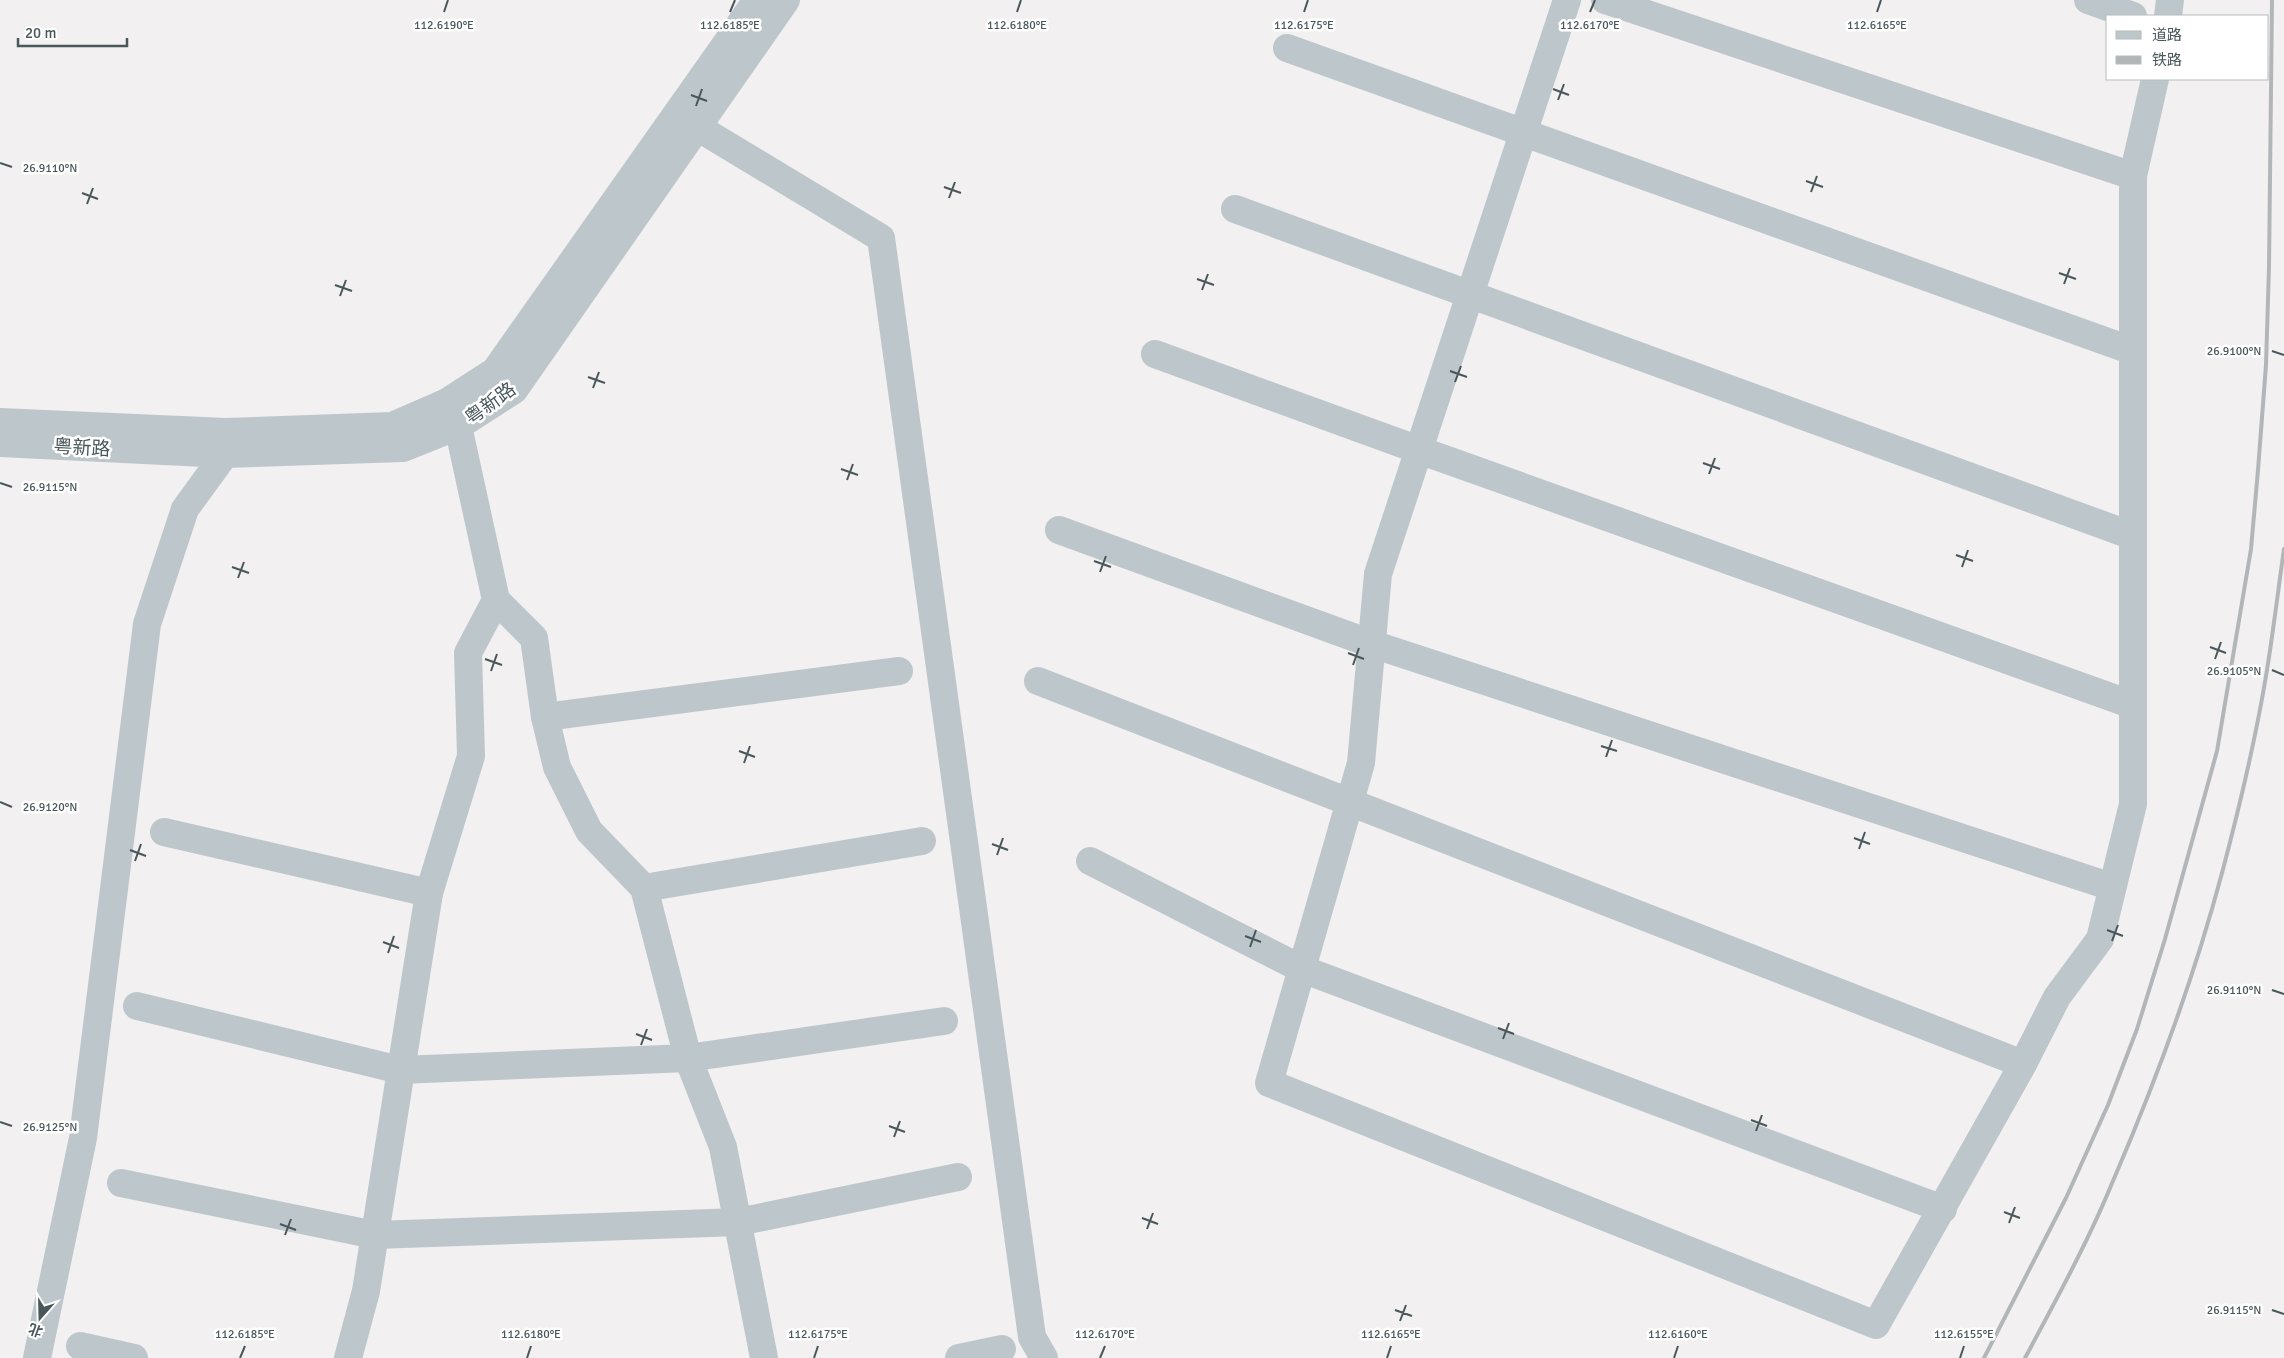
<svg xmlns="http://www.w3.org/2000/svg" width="2284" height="1358" viewBox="0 0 2284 1358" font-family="Signika,'Noto Sans SC',sans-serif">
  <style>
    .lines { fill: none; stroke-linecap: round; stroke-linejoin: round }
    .minor { stroke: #bdc7cb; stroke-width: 28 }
    .rail { stroke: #b2b6b9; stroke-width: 4 }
    .ticks { fill: none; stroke: #49575b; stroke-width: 2 }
    .labels { text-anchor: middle; stroke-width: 5; stroke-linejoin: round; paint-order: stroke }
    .street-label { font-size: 19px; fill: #49575b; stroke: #fff }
    .ticks-label { font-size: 12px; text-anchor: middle; fill: #49575b; stroke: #fff; stroke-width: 5; stroke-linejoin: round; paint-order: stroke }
  </style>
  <rect width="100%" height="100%" fill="#f2f0f0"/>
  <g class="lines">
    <!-- minor -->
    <g class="minor">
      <path d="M1567,0L1378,574L1361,763L1269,1083L1876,1325L2023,1064L2057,997L2100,939L2133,804V176L2155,79"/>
      <path d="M1605,0L2133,176"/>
      <path d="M2088,0L2133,16"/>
      <path d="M2168,16L2170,0"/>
      <path d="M1287,48L2133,351"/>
      <path d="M697,127L881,238L1032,1337L1044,1358"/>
      <path d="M1235,209L2133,536"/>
      <path d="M1155,354L1419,450L2133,705"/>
      <path d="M0,422L226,432L392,426L447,402L495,371L757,0"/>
      <path d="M458,426L496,600L534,638L545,717L557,767L589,831L644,888L688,1058L723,1147L764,1358"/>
      <path d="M0,443L225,454L403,448L458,426L514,390L786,0"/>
      <path d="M1059,530L1372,644L2112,887"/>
      <path d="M1038,681L2023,1064"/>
      <path d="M545,717L899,671"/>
      <path d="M164,832L429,893"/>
      <path d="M1090,861L1302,969L1943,1209"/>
      <path d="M644,888L922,841"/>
      <path d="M137,1006L400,1070L688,1058L944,1021"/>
      <path d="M121,1183L375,1235L738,1222L958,1177"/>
      <path d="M80,1346L134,1358"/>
      <path d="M37,1358L83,1138L147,624L185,509L225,454"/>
      <path d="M348,1358L366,1291L429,893L471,756L468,653L496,600"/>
      <path d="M959,1358L1002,1349"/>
    </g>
    <!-- rail -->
    <g class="rail">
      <path d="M1984,1358L2066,1198L2108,1105L2137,1029L2165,939L2217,751L2251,549L2258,470L2266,365L2269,267L2272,0"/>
      <path d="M2025,1358C2056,1300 2088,1242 2113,1181C2156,1081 2194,978 2222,873C2239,809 2255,742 2266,676C2273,634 2278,591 2284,549"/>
    </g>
  </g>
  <!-- ticks -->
  <path class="ticks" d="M444,12L448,0M730,12L735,0M1017,12L1021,0M1304,12L1308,0M1590,12L1595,0M1877,12L1881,0M1553,89L1569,95M691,95L707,101M1558,100L1564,84M696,106L702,89M0,163L12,167M1806,181L1823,187M944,187L961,193M1811,192L1817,176M82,193L98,199M949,198L955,182M87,204L93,188M2059,273L2076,279M1197,279L1214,285M2064,284L2070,268M335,285L352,291M1202,290L1208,274M340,296L346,280M2272,351L2284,355M1450,371L1467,377M588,377L605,383M1455,382L1461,366M593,388L599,372M1703,463L1720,469M841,469L858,475M1709,474L1715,458M847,480L853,464M0,483L12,487M1956,555L1973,561M1094,561L1111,567M232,567L249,573M1962,567L1968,550M1100,572L1106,556M238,578L244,562M2210,647L2226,653M1348,653L1364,659M485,659L502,665M2215,659L2221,642M1353,665L1359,648M2272,670L2284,675M491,671L497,654M1601,746L1617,751M739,751L755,757M1606,757L1612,740M744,763L750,746M0,802L12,807M1854,838L1870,844M992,844L1008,850M1859,849L1865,832M130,850L146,856M997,855L1003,838M135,861L141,844M2107,930L2123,936M1245,936L1261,942M2112,941L2118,925M383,942L399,948M1250,947L1256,930M388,953L394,936M2272,990L2284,994M1498,1028L1514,1034M636,1034L652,1040M1503,1039L1509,1023M641,1045L647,1029M1751,1120L1767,1126M0,1122L12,1126M889,1126L905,1132M1756,1131L1762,1115M894,1137L900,1121M2004,1212L2020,1218M1142,1218L1158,1224M2009,1223L2015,1207M280,1224L296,1230M1147,1229L1153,1213M285,1235L291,1219M1395,1310L1412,1316M2272,1310L2284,1314M1400,1321L1406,1305M240,1358L245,1346M527,1358L531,1346M814,1358L818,1346M1100,1358L1105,1346M1387,1358L1391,1346M1674,1358L1678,1346M1960,1358L1964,1346"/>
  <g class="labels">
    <!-- street labels -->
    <g class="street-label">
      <text transform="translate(490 403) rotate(-36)" y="7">粤新路</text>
      <text transform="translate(82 447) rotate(3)" y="7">粤新路</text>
    </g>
  </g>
  <g class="ticks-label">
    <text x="444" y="29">112.6190°E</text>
    <text x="1017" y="29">112.6180°E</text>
    <text x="1877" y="29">112.6165°E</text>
    <text x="730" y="29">112.6185°E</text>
    <text x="1304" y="29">112.6175°E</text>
    <text x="1590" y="29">112.6170°E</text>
    <text x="50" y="172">26.9110°N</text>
    <text x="2234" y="355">26.9100°N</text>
    <text x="50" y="491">26.9115°N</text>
    <text x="2234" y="675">26.9105°N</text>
    <text x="50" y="811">26.9120°N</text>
    <text x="2234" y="994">26.9110°N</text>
    <text x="50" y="1131">26.9125°N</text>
    <text x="2234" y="1314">26.9115°N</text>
    <text x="245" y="1338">112.6185°E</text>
    <text x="531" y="1338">112.6180°E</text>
    <text x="818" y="1338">112.6175°E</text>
    <text x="1105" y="1338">112.6170°E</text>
    <text x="1391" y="1338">112.6165°E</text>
    <text x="1678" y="1338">112.6160°E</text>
    <text x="1964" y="1338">112.6155°E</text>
  </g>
  <!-- legend -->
  <rect x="2106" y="15" width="162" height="65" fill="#ffffff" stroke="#b6bcbd"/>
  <rect x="2116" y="31" width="25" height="8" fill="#bdc7cb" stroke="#b6bcbd"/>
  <text x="2152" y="40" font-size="15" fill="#49575b">道路</text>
  <rect x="2116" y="56" width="25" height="8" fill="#b2b6b9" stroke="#b6bcbd"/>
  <text x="2152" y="65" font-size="15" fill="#49575b">铁路</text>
  <!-- north arrow -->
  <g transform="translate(40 1318) rotate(200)" stroke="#ffffff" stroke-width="4" paint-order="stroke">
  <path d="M0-4L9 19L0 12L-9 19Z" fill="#49575b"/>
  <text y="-8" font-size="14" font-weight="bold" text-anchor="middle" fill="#49575b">北</text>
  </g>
  <!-- scale -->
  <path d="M18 38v8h109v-8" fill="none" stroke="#49575b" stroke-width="2.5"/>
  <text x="25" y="38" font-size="15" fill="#49575b" stroke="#ffffff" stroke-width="4" paint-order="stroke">20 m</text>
</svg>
